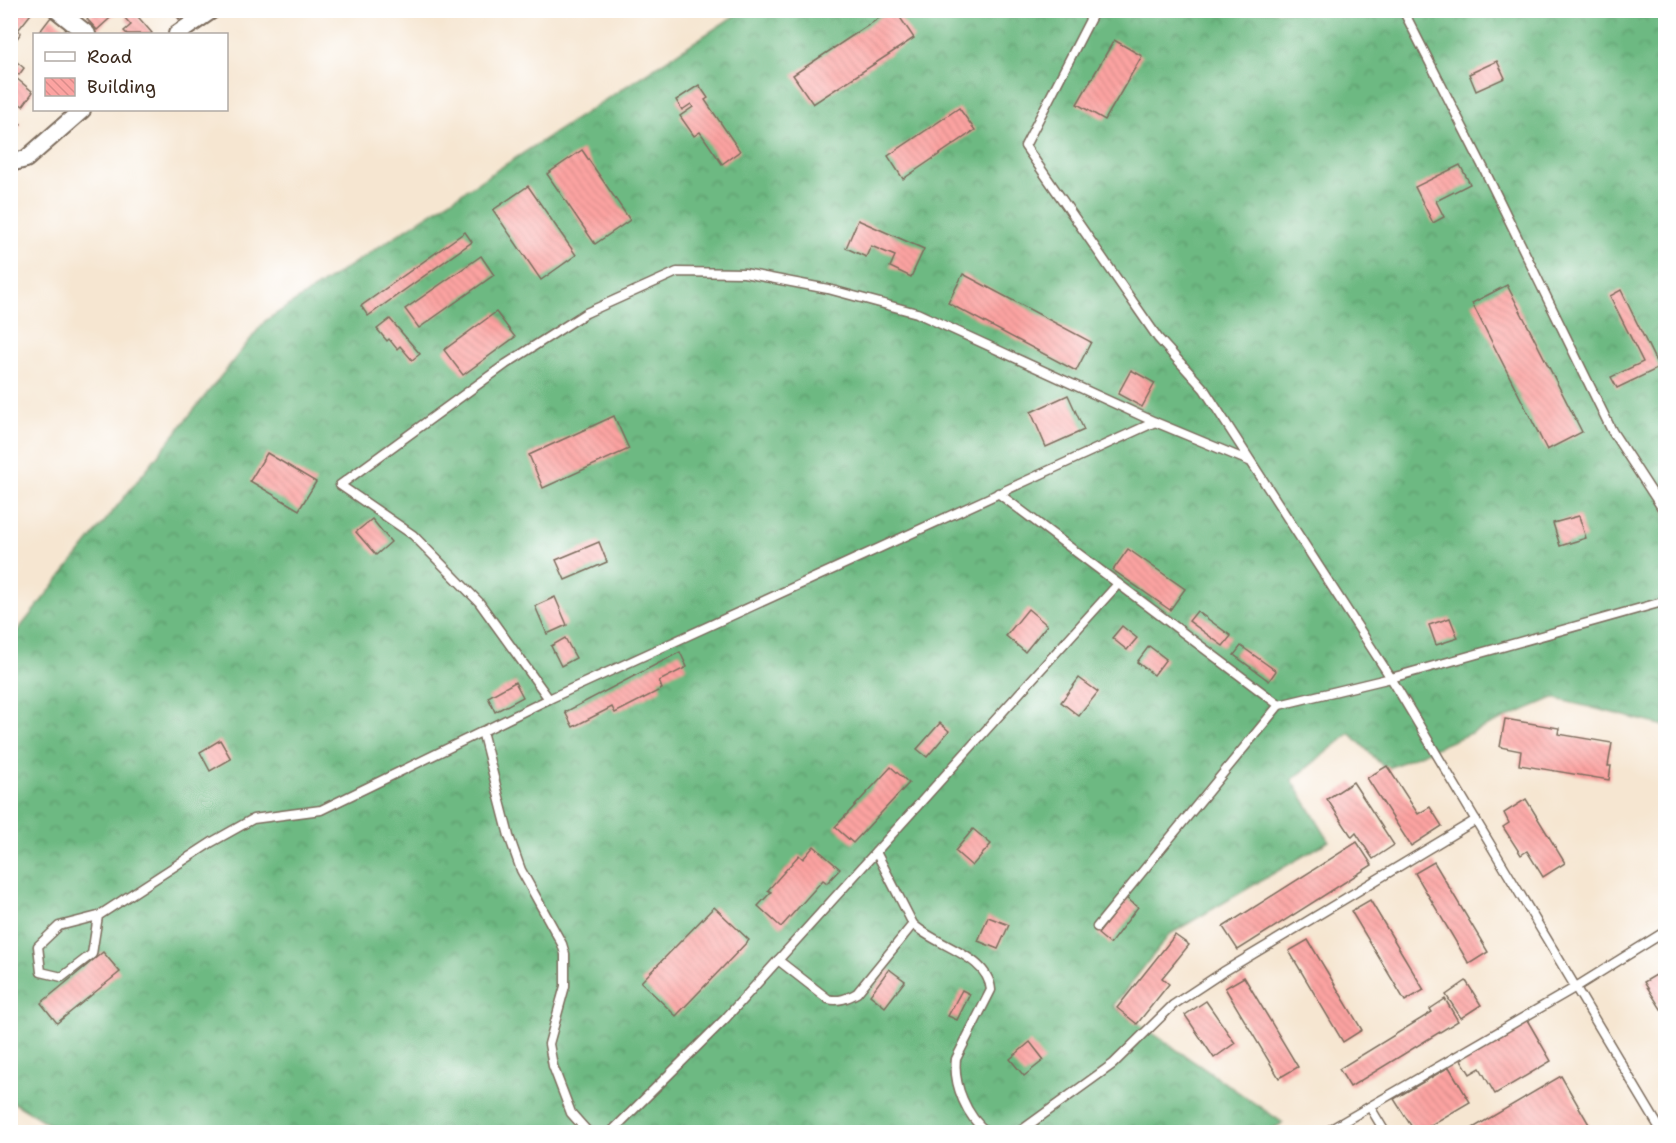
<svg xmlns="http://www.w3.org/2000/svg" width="1676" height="1143" viewBox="0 0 1676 1143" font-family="'Shantell Sans',sans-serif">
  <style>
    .forest { fill: url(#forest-crowns); stroke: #547250; stroke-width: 1.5 }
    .building { fill: url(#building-back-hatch) }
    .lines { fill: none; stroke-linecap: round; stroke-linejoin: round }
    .lane-casing { stroke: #7c6c5d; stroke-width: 11 }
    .street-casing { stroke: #7c6c5d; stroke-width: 20 }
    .lane { stroke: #fff; stroke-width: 8 }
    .street { stroke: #fff; stroke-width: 16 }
  </style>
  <defs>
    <pattern id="forest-crowns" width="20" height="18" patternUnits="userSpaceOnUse" patternTransform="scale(1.5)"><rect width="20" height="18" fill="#6db982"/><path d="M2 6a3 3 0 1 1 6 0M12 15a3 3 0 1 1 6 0" fill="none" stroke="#5b976a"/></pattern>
    <pattern id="building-back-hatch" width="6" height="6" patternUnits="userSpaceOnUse" patternTransform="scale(1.5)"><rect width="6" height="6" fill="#fca3a1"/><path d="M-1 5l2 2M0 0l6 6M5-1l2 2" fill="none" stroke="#d98c8a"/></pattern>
  </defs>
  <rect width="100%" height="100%" fill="#fff"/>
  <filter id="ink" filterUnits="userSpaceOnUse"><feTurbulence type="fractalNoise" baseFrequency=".0167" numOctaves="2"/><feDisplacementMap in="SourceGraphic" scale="12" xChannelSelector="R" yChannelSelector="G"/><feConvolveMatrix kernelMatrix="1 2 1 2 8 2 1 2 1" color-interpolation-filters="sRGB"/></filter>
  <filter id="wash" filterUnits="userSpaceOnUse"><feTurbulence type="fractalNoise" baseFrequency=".008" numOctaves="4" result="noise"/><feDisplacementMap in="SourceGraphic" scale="24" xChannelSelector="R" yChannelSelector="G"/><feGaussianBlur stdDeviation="1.35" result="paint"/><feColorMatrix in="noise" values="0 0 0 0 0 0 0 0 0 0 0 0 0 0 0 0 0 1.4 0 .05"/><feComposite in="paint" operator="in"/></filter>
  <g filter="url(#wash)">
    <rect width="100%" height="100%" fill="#f6e6d1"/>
    <!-- forest -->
    <path class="forest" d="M742,11H1665V726L1553,698L1386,769L1350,733L1292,780L1329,841L1170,934L1113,1006L1283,1123L1267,1132H69L59,1130L11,1101V639L265,321Z"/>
    <g id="blocks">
      <!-- building -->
      <g class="building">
        <path d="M16,10H34L19,29L10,22V18Z"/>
        <path d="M96,10H119L97,30L87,19Z"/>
        <path d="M172,10H188L179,19Z"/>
        <path d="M891,10H895L914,38L813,104L793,75Z"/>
        <path d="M133,11L152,33L151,34H127L124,31L131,25L125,18Z"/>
        <path d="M51,17L66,29L62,34H38Z"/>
        <path d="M10,25L21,33L13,44L10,42Z"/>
        <path d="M1114,40L1142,56L1105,120L1077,104Z"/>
        <path d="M1497,61L1505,78L1476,91L1469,74Z"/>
        <path d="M17,62L24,68L19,75L11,69Z"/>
        <path d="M16,78L33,92L23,106L10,97V85Z"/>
        <path d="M699,85L708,98L705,100L740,151L722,164L700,132L694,136L680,116L693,107L691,104L682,110L676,100Z"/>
        <path d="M959,108L975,130L903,179L888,156Z"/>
        <path d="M10,116L21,124L10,137Z"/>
        <path d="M582,150L630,220L595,244L547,174Z"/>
        <path d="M1460,165L1470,184L1436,201L1444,217L1433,223L1415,187Z"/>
        <path d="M528,186L576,255L541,280L493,210Z"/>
        <path d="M858,220L924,249L911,277L890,267L895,256L871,246L866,257L846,248Z"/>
        <path d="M465,232L472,242L368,316L361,306Z"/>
        <path d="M481,256L494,275L419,328L405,309Z"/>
        <path d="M963,274L1091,342L1076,371L948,303Z"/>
        <path d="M1507,285L1582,432L1547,450L1472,303Z"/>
        <path d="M1621,290L1659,368L1617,388L1611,377L1643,362L1610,296Z"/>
        <path d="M496,312L515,337L463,375L444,350Z"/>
        <path d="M390,319L420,354L412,360L400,346L397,349L389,339L387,341L377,329Z"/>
        <path d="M1131,370L1155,383L1142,407L1118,394Z"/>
        <path d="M1068,395L1084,430L1046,447L1031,412Z"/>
        <path d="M614,416L629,449L543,488L529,455Z"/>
        <path d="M267,453L316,482L299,510L250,481Z"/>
        <path d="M1579,516L1586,538L1560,546L1553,523Z"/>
        <path d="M372,519L391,542L376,555L356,532Z"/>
        <path d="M599,542L607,562L565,580L556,560Z"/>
        <path d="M1128,549L1185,589L1170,610L1113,570Z"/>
        <path d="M555,597L567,625L547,634L535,606Z"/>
        <path d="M1028,609L1047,625L1025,652L1006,636Z"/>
        <path d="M1197,611L1231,636L1223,646L1189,621Z"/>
        <path d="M1450,618L1458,638L1436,645L1429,625Z"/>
        <path d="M1122,626L1137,638L1127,650L1112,638Z"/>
        <path d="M565,638L576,658L561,666L551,646Z"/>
        <path d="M1149,646L1166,659L1154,675L1137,662Z"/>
        <path d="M1241,646L1276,671L1269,681L1234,655Z"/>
        <path d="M680,652L687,667L659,681L662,689L615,713L612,707L573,727L565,712Z"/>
        <path d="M1079,678L1098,692L1079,716L1061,702Z"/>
        <path d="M515,682L523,697L495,712L488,697Z"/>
        <path d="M1505,719L1559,728L1558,734L1612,743L1608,766H1611L1609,780L1519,765L1521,751L1500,747Z"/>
        <path d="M940,723L949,731L927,757L917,749Z"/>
        <path d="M220,740L231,759L210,771L200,752Z"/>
        <path d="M1387,766L1418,814L1430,807L1442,826L1411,846L1367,778Z"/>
        <path d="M891,767L909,783L853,843L835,827Z"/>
        <path d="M1353,782L1394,845L1373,859L1356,833L1352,837L1327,799Z"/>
        <path d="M1526,799L1565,863L1543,877L1527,851L1521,855L1503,827L1509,823L1504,813Z"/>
        <path d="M973,829L991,844L972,866L955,851Z"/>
        <path d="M1357,842L1372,865L1238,950L1223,927Z"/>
        <path d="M814,846L840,869L827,883L823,880L781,927L758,906L771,892L768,890L799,855L803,859Z"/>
        <path d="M1434,862L1488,952L1469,964L1415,873Z"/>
        <path d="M1126,898L1138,907L1110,944L1098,934Z"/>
        <path d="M1370,900L1424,990L1405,1001L1351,911Z"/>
        <path d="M714,907L749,940L676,1016L641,982Z"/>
        <path d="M988,917L1009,925L998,949L978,941Z"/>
        <path d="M1175,935L1189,945L1162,978L1169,984L1137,1024L1117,1008Z"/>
        <path d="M1308,940L1362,1030L1343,1042L1289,951Z"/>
        <path d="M103,952L120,972L57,1023L41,1003Z"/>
        <path d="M889,969L905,981L885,1007L870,995Z"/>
        <path d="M1666,969V1017L1644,982Z"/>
        <path d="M1244,977L1298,1067L1279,1078L1225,988Z"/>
        <path d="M1466,981L1481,1005L1461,1018L1446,995Z"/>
        <path d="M962,990L970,994L957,1020L948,1016Z"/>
        <path d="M1445,999L1458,1021L1350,1087L1339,1069L1432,1012L1430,1009Z"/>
        <path d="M1206,1001L1235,1043L1214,1058L1185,1015Z"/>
        <path d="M1526,1018L1551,1061L1495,1094L1480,1068L1470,1074L1460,1058Z"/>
        <path d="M1030,1042L1044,1060L1024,1076L1010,1059Z"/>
        <path d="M1449,1067L1470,1102L1419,1132H1415L1394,1099Z"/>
        <path d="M1561,1076L1590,1126L1579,1132H1466Z"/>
      </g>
    </g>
  </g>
  <g filter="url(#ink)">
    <use href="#blocks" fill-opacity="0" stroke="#7c6c5d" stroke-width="1.5"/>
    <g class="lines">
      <!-- lane casing -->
      <g class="lane-casing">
        <g id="lane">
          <path d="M1095,10L1025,146L1158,338L1204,389L1391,678L1662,1132"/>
          <path d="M1403,10L1484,169L1612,431L1666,514"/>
          <path d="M998,493L1279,705L1097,927"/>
          <path d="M549,699L479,602L413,535L340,485L506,364L586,313L677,272L744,273L828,289L917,313L1155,422L1249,461"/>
          <path d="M1279,705L1391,678L1666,601"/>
          <path d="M482,731L509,836L521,870L562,944L565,954V986L549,1044L553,1066L571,1113L588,1132"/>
          <path d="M876,852L913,924C935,946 988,955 991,990L956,1059C953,1085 967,1117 987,1132"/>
          <path d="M98,916L59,926L38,946L41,972L62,977L92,954L98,916L212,842L253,819L321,810L549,699L1155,422"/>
          <path d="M778,960L828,999C839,1002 848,998 857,993L913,924"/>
          <path d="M1370,1107L1385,1132"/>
          <path d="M611,1132L725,1019L1118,584"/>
          <path d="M1019,1132L1113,1064L1173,1005L1223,972L1476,820"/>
          <path d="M1326,1132L1576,987L1666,931"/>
        </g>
      </g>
      <!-- street casing -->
      <g class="street-casing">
        <g id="street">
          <path d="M57,10L87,34"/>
          <path d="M177,34L212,10"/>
          <path d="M10,163L26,159L82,110"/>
        </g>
      </g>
      <!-- lane -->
      <use href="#lane" class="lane"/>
      <!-- street -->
      <use href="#street" class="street"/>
    </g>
  </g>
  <!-- margin -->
  <rect width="1676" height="1143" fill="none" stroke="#fff" stroke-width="36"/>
  <!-- legend -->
  <rect x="33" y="33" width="195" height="78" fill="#ffffff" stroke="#b1aaa5" stroke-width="1.5"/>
  <rect x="45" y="52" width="30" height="9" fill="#ffffff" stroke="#b1aaa5" stroke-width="1.5"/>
  <text x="87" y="63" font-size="18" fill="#3b2a1e">Road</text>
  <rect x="45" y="78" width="30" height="18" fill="url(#building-back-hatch)" stroke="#b1aaa5" stroke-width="1.5"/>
  <text x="87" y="93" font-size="18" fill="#3b2a1e">Building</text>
</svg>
